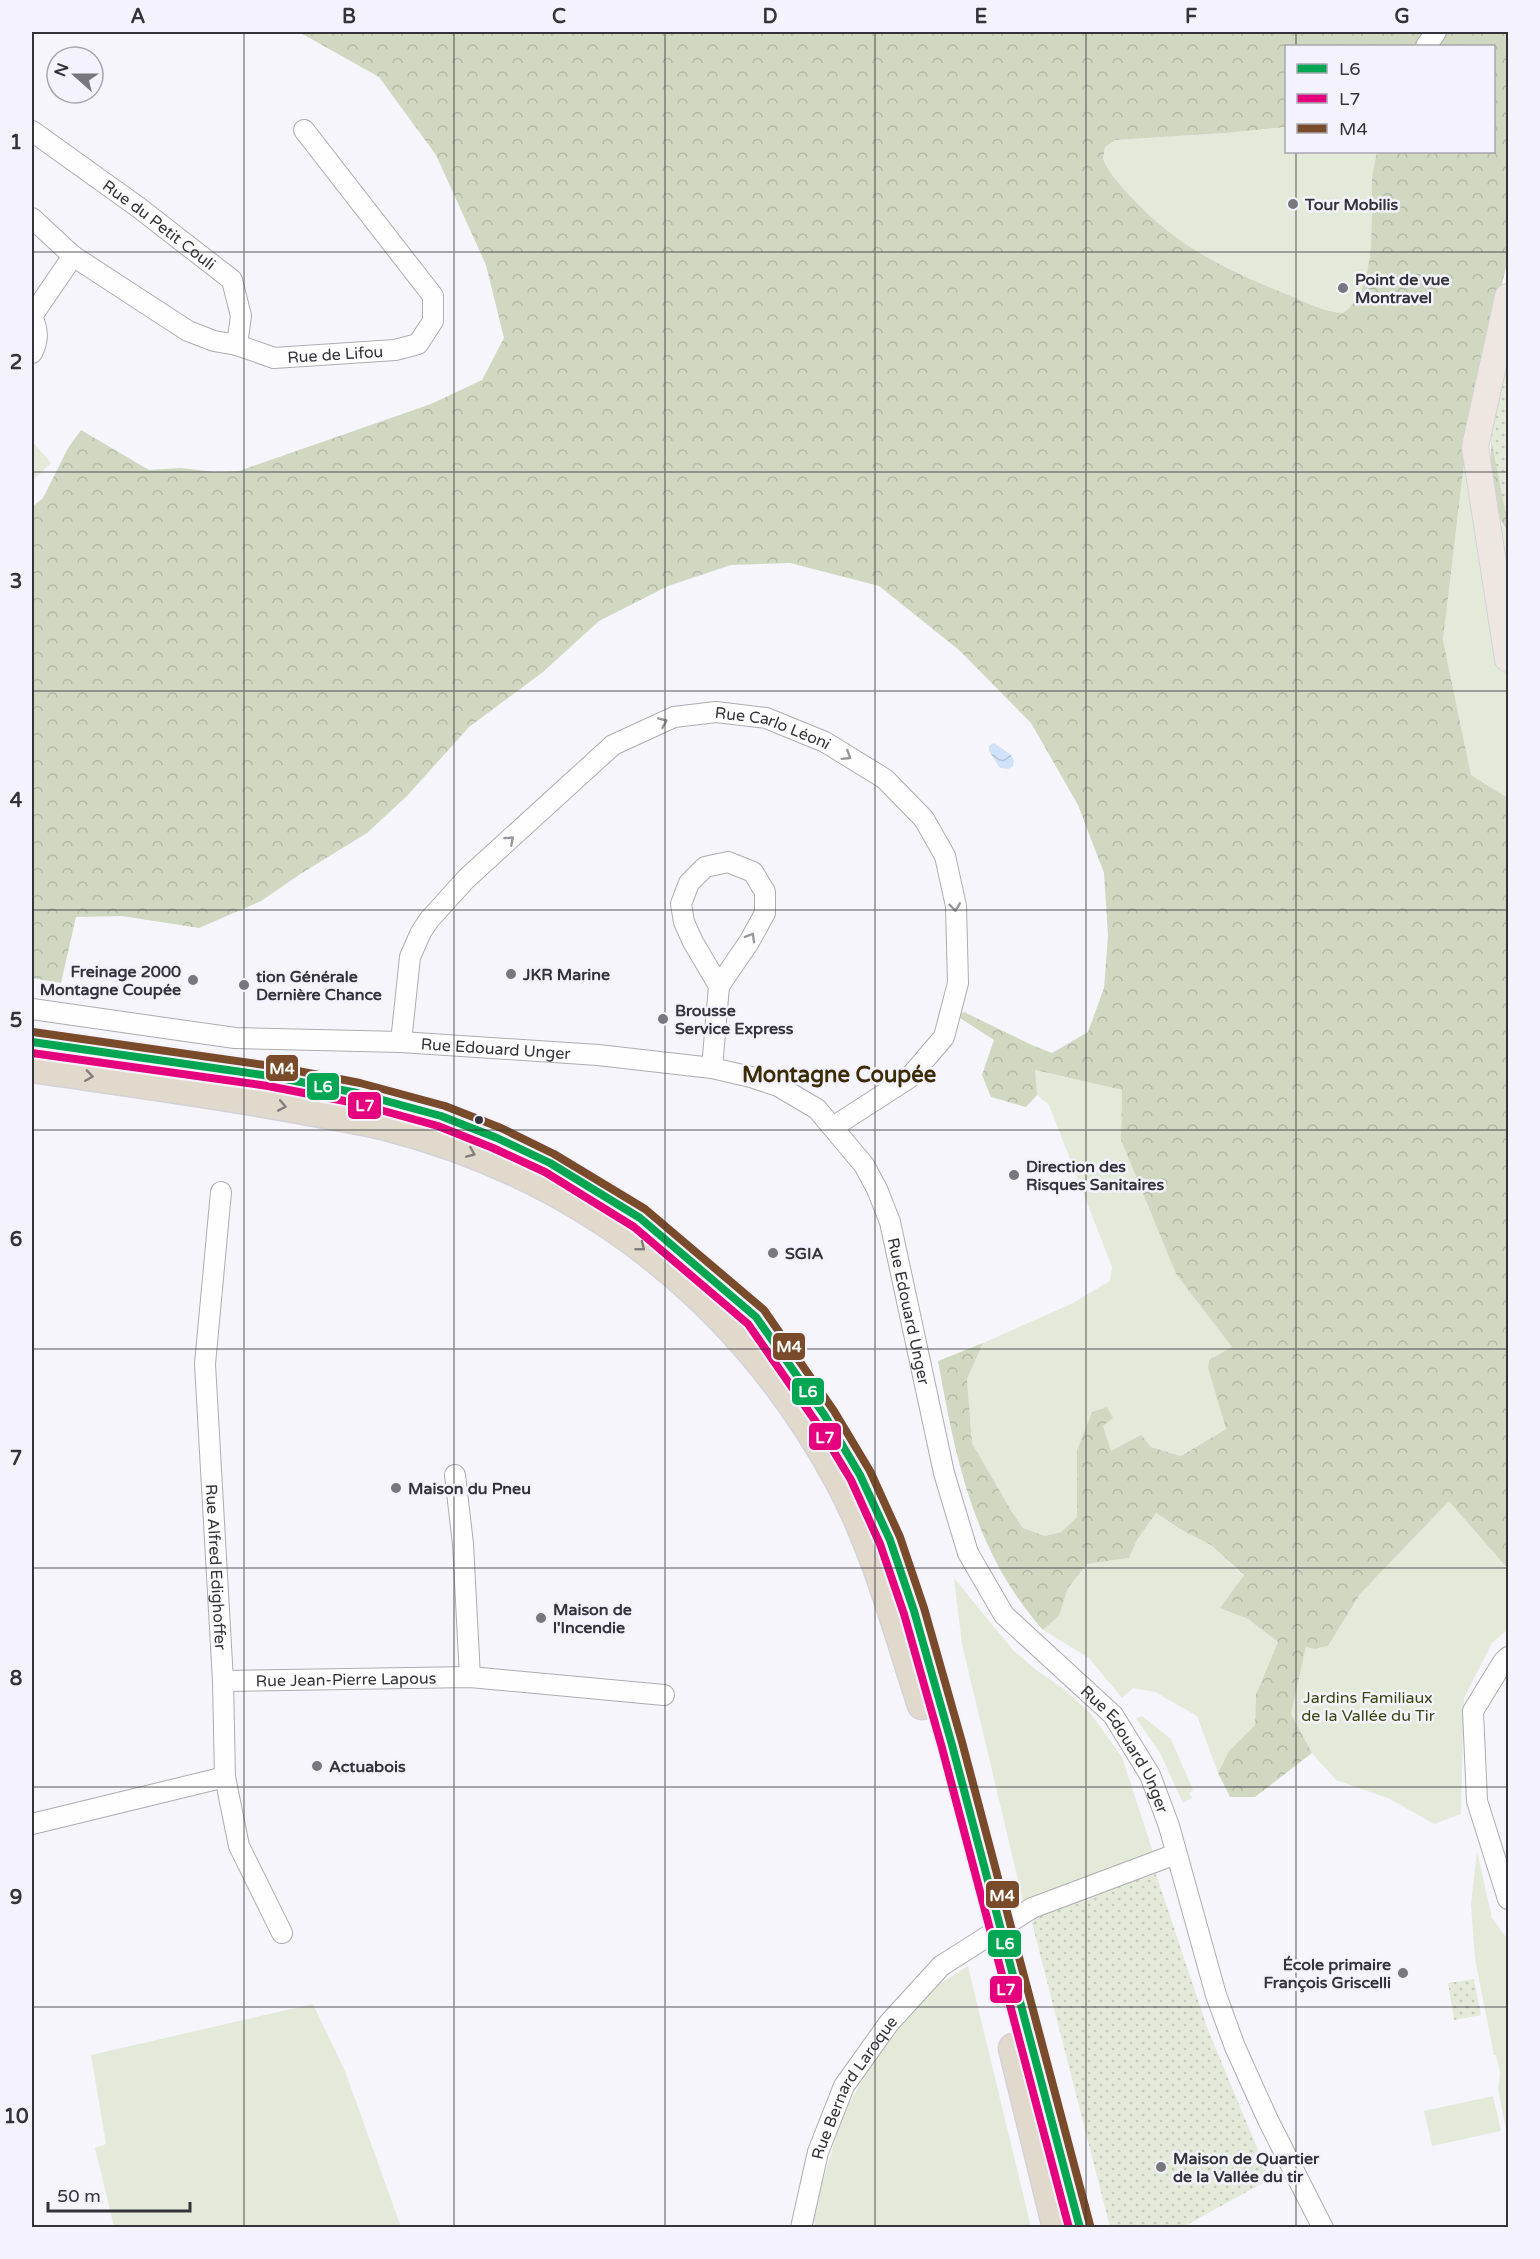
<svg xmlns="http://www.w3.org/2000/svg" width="1540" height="2259" viewBox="0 0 1540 2259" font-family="'Varela Round',sans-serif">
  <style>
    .green { fill: #e4eada }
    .forest { fill: url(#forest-crowns); fill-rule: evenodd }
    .park { fill: url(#park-dots) }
    .water { fill: url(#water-waves) }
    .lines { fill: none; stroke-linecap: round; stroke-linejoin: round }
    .minor-casing { stroke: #adacb1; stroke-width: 22 }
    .major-casing { stroke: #d3d2d6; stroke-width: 28 }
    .highway-casing { stroke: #d3d2d6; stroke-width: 31 }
    .minor { stroke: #fefefe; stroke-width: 20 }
    .major { stroke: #eee7e1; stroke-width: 26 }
    .highway { stroke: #e2d9cd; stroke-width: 28 }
    .minor-bridge-casing { stroke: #adacb1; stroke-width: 22; stroke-linecap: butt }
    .minor-bridge { stroke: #fefefe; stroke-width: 20 }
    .bus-1-casing { stroke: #f4f3fd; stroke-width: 12 }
    .bus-2-casing { stroke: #f4f3fd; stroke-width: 12 }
    .bus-3-casing { stroke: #f4f3fd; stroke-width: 12 }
    .bus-1 { stroke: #00a651; stroke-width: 8 }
    .bus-2 { stroke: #e5007d; stroke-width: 8 }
    .bus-3 { stroke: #7a4b2a; stroke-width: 8 }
    .oneway { stroke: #98989c }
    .oneway2 { stroke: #827e7c }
    .grid { fill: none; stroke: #333339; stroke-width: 1.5; stroke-opacity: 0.55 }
    .poi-dot { fill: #77777d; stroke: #f4f3fd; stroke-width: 2 }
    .bus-dot { fill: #333339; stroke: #f4f3fd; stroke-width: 2 }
    .labels { text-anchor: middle; stroke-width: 5; stroke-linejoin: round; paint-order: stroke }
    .poi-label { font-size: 16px; font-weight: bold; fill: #333339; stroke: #f4f3fd; text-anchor: start }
    .street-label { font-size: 16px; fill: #333339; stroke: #f4f3fd }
    .park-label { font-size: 16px; fill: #384510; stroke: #f4f3fd }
    .district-label { font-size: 22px; font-weight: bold; fill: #3c2c02; stroke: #f4f3fd }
    .line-badge { stroke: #f4f3fd; stroke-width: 2 }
    .badge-label { font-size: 16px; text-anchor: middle; font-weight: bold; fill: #fff }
    .neatline { fill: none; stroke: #333339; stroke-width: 2 }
    .grid-label { font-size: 20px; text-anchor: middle; font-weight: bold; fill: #333339 }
  </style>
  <defs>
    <pattern id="forest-crowns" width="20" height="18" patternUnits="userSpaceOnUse" patternTransform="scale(1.5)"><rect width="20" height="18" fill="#d0d8c1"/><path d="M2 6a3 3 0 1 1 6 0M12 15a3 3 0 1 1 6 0" fill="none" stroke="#b3baa7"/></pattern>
    <pattern id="park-dots" width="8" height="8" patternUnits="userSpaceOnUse" patternTransform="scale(1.5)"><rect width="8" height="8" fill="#e4eada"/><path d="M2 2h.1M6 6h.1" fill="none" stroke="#c4c9bc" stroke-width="1.8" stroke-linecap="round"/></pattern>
    <pattern id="water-waves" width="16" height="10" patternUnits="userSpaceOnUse" patternTransform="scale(1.5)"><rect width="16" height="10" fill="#d0e1fa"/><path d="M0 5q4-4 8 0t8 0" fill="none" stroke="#b3c2d7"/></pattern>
  </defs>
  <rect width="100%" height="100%" fill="#f6f5fb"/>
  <!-- green -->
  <g class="green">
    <path d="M1286,127V152H1377C1375,161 1373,170 1372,179C1370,216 1379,290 1343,313C1324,311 1304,301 1286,294C1227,270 1178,247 1134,200C1123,188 1109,174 1103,159L1105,147L1115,140L1226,133Z"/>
    <path d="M1467,439L1501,524L1508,531V798L1471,775L1443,640Z"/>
    <path d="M32,441L51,463L32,481Z"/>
    <path d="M1034,1070L1122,1090L1121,1140L1176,1274L1233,1347L1209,1360L1208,1368L1226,1429L1181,1456L1151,1447L1111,1452L1103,1426L1112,1418L1107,1407L1077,1450V1517L1061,1532L1045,1536L1023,1528L1012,1512L972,1443L967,1379L983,1343L1073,1303L1110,1281L1112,1267L1049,1105L1037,1095Z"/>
    <path d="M1449,1500L1508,1569V1629L1492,1643L1464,1698L1461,1814L1434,1824L1390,1799L1336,1780L1312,1753L1291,1714L1306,1647L1315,1649L1328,1646L1360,1594Z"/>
    <path d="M1156,1513L1180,1529L1211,1545L1244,1576L1221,1608L1248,1619L1278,1642L1256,1694L1255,1725L1229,1751L1218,1773L1197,1716L1155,1692L1133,1688L1122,1698L1089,1658L1043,1630L1059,1616L1068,1588L1087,1564L1129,1558L1137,1540Z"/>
    <path d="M954,1578L1013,1650L1036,1670L1064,1689L1091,1714L1122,1757L1154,1855L1023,1901L962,1644Z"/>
    <path d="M1142,1716L1171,1739L1193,1790L1189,1793L1192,1798L1183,1803L1160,1753L1136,1718Z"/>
    <path d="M1477,1851L1492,1918L1508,1940L1507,2135L1498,2089L1500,2073L1496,2055H1494L1475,1959L1471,1904Z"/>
    <path d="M968,1966L1031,2227H815L813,2213L842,2117L869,2067L931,1989Z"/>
    <path d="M313,2004L345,2071L401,2227H114L95,2148L106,2144L91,2055Z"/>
    <path d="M1493,2096L1501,2131L1432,2146L1424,2111Z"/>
  </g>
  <!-- forest -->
  <g class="forest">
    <path d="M299,32H1508V258L1467,439L1443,640L1471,775L1508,798V1569L1449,1501L1360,1594L1328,1646L1315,1649L1306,1647L1291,1714L1312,1753L1255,1797H1230L1218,1773L1229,1751L1255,1725L1256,1694L1278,1642L1248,1619L1220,1608L1244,1575L1211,1545L1180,1529L1156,1513L1137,1540L1129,1558L1087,1564L1068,1588L1059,1616L1043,1630C974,1552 956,1461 938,1361L983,1343L967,1379L972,1443L1012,1512L1023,1528L1045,1536L1061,1532L1077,1517V1450L1092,1412L1107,1407L1113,1418L1103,1426L1111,1451L1141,1435L1151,1447L1181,1456L1226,1429L1208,1368L1209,1360L1232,1347L1176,1274L1121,1140L1122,1090L1035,1070L1037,1095L1026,1107L991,1097L982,1075L994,1040L957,1016L964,1012L1032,1045L1052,1053L1088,1032L1104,988L1108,936L1104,873L1078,805L1031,723L959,650L879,586L790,563L731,565L668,586L599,621L543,672L469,727L407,796L367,833L302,873L261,901L199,928L122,916L76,917L61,983L32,978V507L43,498L68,448L81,430L149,470L181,468L215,472L239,471L431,404L482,380L504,338L486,265L436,155L379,77ZM1286,46H1494V152H1377C1375,161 1373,170 1372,179C1370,216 1379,290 1343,313C1324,312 1304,301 1286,294C1227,270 1178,247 1134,200C1123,188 1109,174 1103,159L1105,147L1115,140L1226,133L1286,127Z"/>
    <path d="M1508,348V531C1499,522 1498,511 1495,498C1484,442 1497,402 1508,348Z"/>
  </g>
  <!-- park -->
  <g class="park">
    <path d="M1508,348V514L1505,510L1490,434Z"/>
    <path d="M1156,1874L1207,2027L1270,2179L1183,2227H1110L1032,1923L1043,1909Z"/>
    <path d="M1474,1979L1481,2015L1454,2020L1448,1983Z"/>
  </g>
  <!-- water -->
  <path class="water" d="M994,743L1010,754L1014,760L1013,766L1008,769L1000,768L989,751V746Z"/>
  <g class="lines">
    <!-- minor casing -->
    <g class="minor-casing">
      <g id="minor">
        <path d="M1426,46L1436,32"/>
        <path id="s1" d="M32,131L138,207L232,280L241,316L237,345"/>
        <path id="s2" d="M32,218L73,256L188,331L214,341L237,345L274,358L395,350L418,344L433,321V296L304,130"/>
        <path d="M32,353C39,340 38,330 32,316L73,256"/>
        <path id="s3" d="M32,1009L235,1038L401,1042L598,1055L712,1068L751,1077L778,1086L817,1109L864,1165L877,1189L890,1222L944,1473L968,1553L1004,1615L1113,1715L1150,1775L1169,1826L1216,1995L1235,2047L1268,2120L1323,2228"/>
        <path id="s4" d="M401,1042L410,957L421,932L429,920L466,879L613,745L674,717L716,712L766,718L825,742L885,779L924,819L945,856L956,906L958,983L944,1037L909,1078L833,1127"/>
        <path d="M712,1068L719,986L749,942L765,913V892L753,872L728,862L705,867L689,883L681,904L684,922L693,942L719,986"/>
        <path id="s5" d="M221,1192L205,1364L223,1681L225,1777L239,1846L282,1933"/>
        <path d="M455,1475L463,1544L470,1677"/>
        <path d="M1508,1657L1503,1662L1473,1711L1477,1801L1508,1899"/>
        <path id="s6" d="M223,1681L470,1677L664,1695"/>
        <path d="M32,1824L225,1777"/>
        <path d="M1032,1908L1176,1854"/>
        <path id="s7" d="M801,2228L818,2152L844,2086L889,2023L941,1966"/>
      </g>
    </g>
    <!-- major casing -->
    <g class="major-casing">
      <path id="major" d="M1508,297L1475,447L1508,659"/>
    </g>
    <!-- highway casing -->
    <g class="highway-casing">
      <g id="highway">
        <path d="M32,1042L270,1076L357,1093L441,1116L497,1138L550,1163L640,1218L756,1317L825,1416L860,1475L890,1540L914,1611L952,1745L1080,2228"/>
        <path d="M32,1068C122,1081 214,1093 304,1110C331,1115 359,1119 386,1126C585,1177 741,1300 839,1480C877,1551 897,1629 922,1705"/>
        <path d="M1013,2048L1057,2228"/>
      </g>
    </g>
    <!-- minor -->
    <use href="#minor" class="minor"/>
    <!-- major -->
    <use href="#major" class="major"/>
    <!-- highway -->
    <use href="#highway" class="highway"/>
    <!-- minor-bridge casing -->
    <g class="minor-bridge-casing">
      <path id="minor-bridge" d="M941,1966L1032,1908"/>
    </g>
    <!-- minor-bridge -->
    <use href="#minor-bridge" class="minor-bridge"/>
    <!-- bus-1 casing -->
    <g class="bus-1-casing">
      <path id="bus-1" d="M32,1042L270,1076L357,1093L441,1116L497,1138L550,1163L640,1218L756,1317L825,1416L860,1475L890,1540L914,1611L952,1745L1080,2228"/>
    </g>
    <!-- bus-2 casing -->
    <g class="bus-2-casing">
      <path id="bus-2" d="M32,1053L268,1086L355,1103L438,1126L493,1148L545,1172L634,1227L748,1324L816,1422L851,1480L880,1544L904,1614L942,1748L1069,2228"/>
    </g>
    <!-- bus-3 casing -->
    <g class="bus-3-casing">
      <path id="bus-3" d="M33,1032L272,1066L360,1083L445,1106L501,1128L554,1154L645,1209L764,1310L834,1411L870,1471L900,1537L924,1608L962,1742L1090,2225"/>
    </g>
    <!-- bus-1 -->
    <use href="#bus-1" class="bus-1"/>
    <!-- bus-2 -->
    <use href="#bus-2" class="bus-2"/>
    <!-- bus-3 -->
    <use href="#bus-3" class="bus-3"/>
  </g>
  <!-- one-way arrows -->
  <defs><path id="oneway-chevron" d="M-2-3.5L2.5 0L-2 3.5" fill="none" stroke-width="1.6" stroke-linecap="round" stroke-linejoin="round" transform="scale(1.5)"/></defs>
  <g class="oneway">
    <use href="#oneway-chevron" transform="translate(663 722) rotate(-24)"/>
    <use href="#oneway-chevron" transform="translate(847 756) rotate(32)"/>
    <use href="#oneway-chevron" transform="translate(510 840) rotate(-42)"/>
    <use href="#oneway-chevron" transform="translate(955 907) rotate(83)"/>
    <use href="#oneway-chevron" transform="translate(751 937) rotate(-60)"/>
  </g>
  <g class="oneway2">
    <use href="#oneway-chevron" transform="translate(89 1076) rotate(8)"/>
    <use href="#oneway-chevron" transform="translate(282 1106) rotate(11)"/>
    <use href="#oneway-chevron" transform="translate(471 1153) rotate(23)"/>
    <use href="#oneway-chevron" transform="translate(641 1247) rotate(38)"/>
  </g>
  <!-- grid -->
  <path class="grid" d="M244,32V2228M454,32V2228M665,32V2228M875,32V2228M1086,32V2228M1296,32V46M1296,152V2228M32,252H1508M32,472H1508M32,691H1508M32,910H1508M32,1130H1508M32,1349H1508M32,1568H1508M32,1787H1508M32,2007H1508"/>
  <!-- markers -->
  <g class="poi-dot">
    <circle cx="1293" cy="204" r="6"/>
    <circle cx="1343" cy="288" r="6"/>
    <circle cx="511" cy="974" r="6"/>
    <circle cx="193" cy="980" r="6"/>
    <circle cx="244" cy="985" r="6"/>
    <circle cx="663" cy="1019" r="6"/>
    <circle cx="1014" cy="1175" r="6"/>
    <circle cx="773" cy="1253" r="6"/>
    <circle cx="396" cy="1488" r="6"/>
    <circle cx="541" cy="1618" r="6"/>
    <circle cx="317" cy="1766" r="6"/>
    <circle cx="1403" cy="1973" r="6"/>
    <circle cx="1161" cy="2167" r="6"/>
  </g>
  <circle class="bus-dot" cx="479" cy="1120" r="5"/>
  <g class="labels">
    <!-- poi labels -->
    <g class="poi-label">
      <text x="1305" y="210">Tour Mobilis</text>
      <text x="1355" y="285">Point de vue<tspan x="1355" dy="18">Montravel</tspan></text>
      <text x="181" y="977" text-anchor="end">Freinage 2000<tspan x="181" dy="18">Montagne Coupée</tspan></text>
      <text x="523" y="980">JKR Marine</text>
      <text x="256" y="982">tion Générale<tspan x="256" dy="18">Dernière Chance</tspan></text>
      <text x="675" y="1016">Brousse<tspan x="675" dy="18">Service Express</tspan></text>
      <text x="1026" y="1172">Direction des<tspan x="1026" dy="18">Risques Sanitaires</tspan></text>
      <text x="785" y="1259">SGIA</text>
      <text x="408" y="1494">Maison du Pneu</text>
      <text x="553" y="1615">Maison de<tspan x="553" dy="18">l'Incendie</tspan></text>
      <text x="329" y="1772">Actuabois</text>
      <text x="1391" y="1970" text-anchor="end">École primaire<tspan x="1391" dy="18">François Griscelli</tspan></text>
      <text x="1173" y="2164">Maison de Quartier<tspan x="1173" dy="18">de la Vallée du tir</tspan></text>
    </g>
    <!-- street labels -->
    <g class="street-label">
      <text dy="6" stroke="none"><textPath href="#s1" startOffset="158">Rue du Petit Couli</textPath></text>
      <text dy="6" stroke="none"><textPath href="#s2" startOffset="345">Rue de Lifou</textPath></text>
      <text dy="6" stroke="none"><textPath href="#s4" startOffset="550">Rue Carlo Léoni</textPath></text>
      <text dy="6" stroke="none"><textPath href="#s3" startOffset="466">Rue Edouard Unger</textPath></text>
      <text dy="6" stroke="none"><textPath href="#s3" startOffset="1024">Rue Edouard Unger</textPath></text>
      <text dy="6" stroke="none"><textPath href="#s5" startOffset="376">Rue Alfred Edighoffer</textPath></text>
      <text dy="6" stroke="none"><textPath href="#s6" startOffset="123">Rue Jean-Pierre Lapous</textPath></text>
      <text dy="6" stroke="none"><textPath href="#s3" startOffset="1528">Rue Edouard Unger</textPath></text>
      <text dy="6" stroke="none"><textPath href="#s7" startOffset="152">Rue Bernard Laroque</textPath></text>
    </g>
    <!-- park labels -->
    <g class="park-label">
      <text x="1368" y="1703">Jardins Familiaux<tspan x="1368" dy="18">de la Vallée du Tir</tspan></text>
    </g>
    <!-- district labels -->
    <g class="district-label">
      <text x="839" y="1082">Montagne Coupée</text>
    </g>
  </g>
  <g class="line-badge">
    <rect x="265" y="1054" width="34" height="28" rx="6" fill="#7a4b2a"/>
    <rect x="306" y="1072" width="34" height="29" rx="6" fill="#00a651"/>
    <rect x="347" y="1091" width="35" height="29" rx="6" fill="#e5007d"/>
    <rect x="772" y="1332" width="34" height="29" rx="6" fill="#7a4b2a"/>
    <rect x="791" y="1377" width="34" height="29" rx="6" fill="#00a651"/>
    <rect x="808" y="1422" width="34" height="29" rx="6" fill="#e5007d"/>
    <rect x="985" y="1880" width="35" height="29" rx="6" fill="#7a4b2a"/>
    <rect x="987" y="1929" width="35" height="29" rx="6" fill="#00a651"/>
    <rect x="989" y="1975" width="34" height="29" rx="6" fill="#e5007d"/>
  </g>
  <g class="badge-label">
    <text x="282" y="1074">M4</text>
    <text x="323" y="1092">L6</text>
    <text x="365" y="1111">L7</text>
    <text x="789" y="1352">M4</text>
    <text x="808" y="1397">L6</text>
    <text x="825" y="1443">L7</text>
    <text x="1002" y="1901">M4</text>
    <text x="1005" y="1949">L6</text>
    <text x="1006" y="1995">L7</text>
  </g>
  <!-- border -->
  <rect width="1540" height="2259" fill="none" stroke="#f4f3fd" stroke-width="66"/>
  <!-- legend -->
  <rect x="1285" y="45" width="210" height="108" fill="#f4f3fd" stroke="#a7a6af" stroke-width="1.5"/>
  <rect x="1297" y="64" width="30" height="9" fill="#00a651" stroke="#a7a6af" stroke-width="1.5"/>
  <text x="1339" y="75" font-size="18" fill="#333339">L6</text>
  <rect x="1297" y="94" width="30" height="9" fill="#e5007d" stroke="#a7a6af" stroke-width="1.5"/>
  <text x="1339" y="105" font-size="18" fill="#333339">L7</text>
  <rect x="1297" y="124" width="30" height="9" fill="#7a4b2a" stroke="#a7a6af" stroke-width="1.5"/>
  <text x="1339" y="135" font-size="18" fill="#333339">M4</text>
  <!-- north arrow -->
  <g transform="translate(75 75) rotate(291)"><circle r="28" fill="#f4f3fd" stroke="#a7a6af" stroke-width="1.5"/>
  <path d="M0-4.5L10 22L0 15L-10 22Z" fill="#77777d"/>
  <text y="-9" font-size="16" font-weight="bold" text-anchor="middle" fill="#333339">N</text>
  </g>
  <!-- scale -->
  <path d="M48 2202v9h142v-9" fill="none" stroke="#333339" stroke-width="3"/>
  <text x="57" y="2202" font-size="18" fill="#333339" stroke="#f4f3fd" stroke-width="4.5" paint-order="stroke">50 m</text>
  <rect x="33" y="33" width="1474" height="2193" class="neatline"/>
  <g class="grid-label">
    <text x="138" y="23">A</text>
    <text x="349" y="23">B</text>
    <text x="559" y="23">C</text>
    <text x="770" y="23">D</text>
    <text x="981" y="23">E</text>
    <text x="1191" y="23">F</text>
    <text x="1402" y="23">G</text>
    <text x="16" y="149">1</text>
    <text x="16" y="369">2</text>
    <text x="16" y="588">3</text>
    <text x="16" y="807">4</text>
    <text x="16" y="1027">5</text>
    <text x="16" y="1246">6</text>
    <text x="16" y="1465">7</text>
    <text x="16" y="1685">8</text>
    <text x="16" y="1904">9</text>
    <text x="16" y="2123">10</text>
  </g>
</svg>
